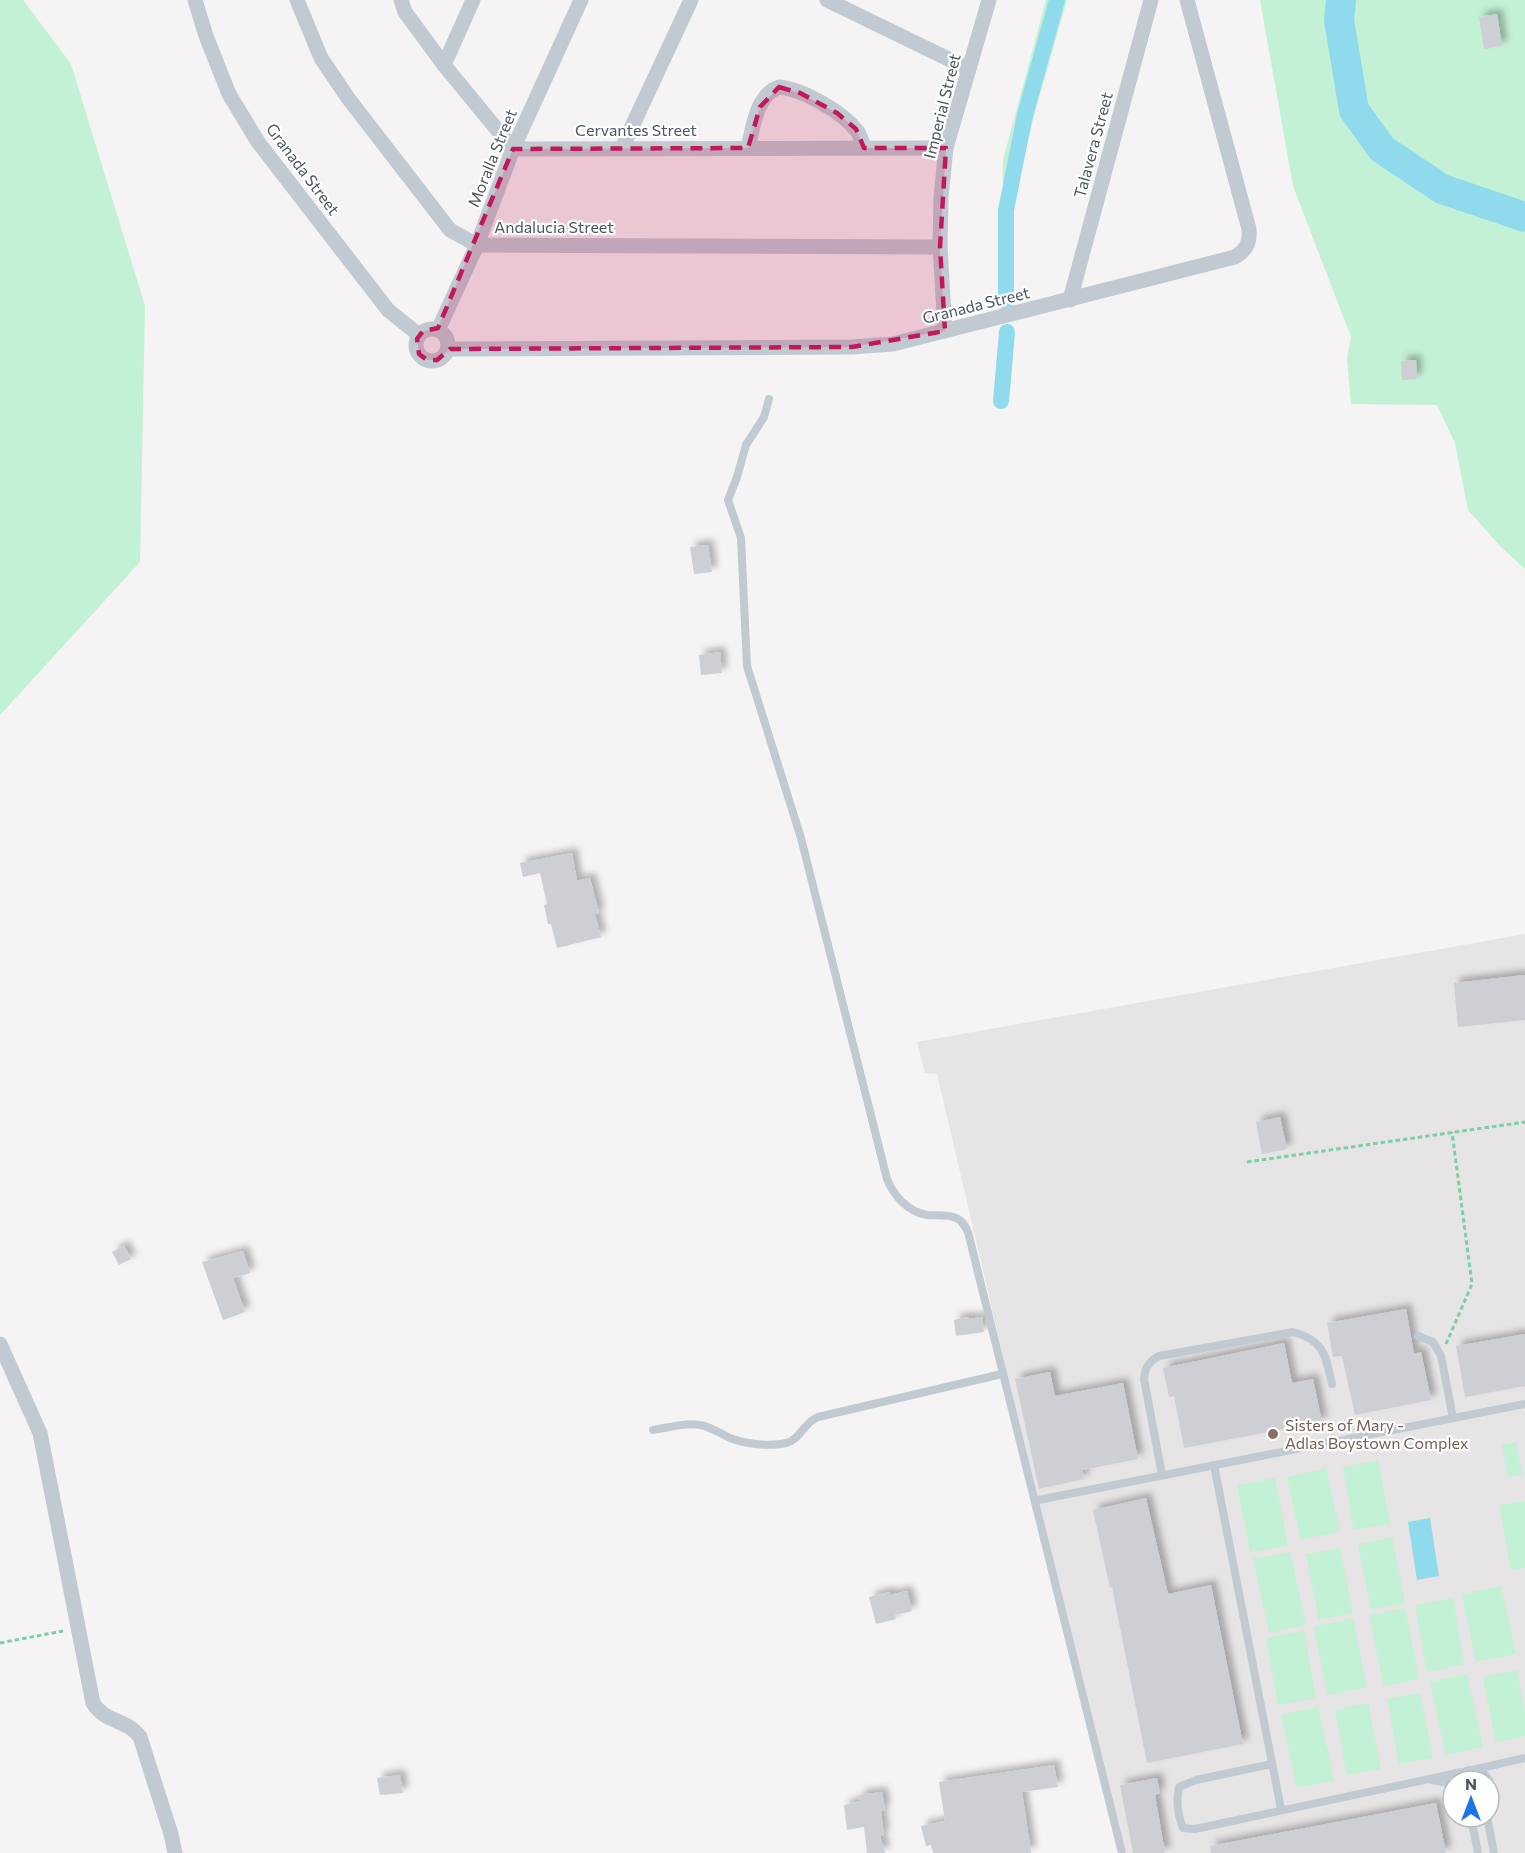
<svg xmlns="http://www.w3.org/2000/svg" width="1525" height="1853" viewBox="0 0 1525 1853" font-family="Commissioner,sans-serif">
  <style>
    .education { fill: #e6e4e5; fill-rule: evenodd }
    .green { fill: #c3f1d5 }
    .water { fill: #90daee }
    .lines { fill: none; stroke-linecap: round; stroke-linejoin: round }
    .canal { stroke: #90daee; stroke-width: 16 }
    .river { stroke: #90daee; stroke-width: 30 }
    .building { fill: #cdcfd5; filter: url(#shadow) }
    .path { stroke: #7ad0a6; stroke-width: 3; stroke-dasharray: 4.5 3; stroke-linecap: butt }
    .service { stroke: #c1cad2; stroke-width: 8 }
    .minor { stroke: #c1cad2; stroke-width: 15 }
    .marked { fill: #c2185b; fill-opacity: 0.2; stroke: #c2185b; stroke-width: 4.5; stroke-dasharray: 12 8; stroke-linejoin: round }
    .education-dot { fill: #8d6e63; stroke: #fff; stroke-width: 2 }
    .labels { text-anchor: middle; stroke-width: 4.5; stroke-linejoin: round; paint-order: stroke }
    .street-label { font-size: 16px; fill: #4a5661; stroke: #fff }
    .education-label { font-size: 16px; fill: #785e54; stroke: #fff; text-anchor: start }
  </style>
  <defs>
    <filter id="shadow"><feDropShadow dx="5.5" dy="-5.5" stdDeviation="3" flood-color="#0004"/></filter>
  </defs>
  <rect width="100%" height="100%" fill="#f5f3f3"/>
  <!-- education -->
  <path class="education" d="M1525,934V1853H1125L1006,1368L937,1074L925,1073L917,1042ZM1453,1781H1489V1817H1453Z"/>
  <!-- green -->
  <g class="green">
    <path d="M0,0H23L71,64L145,306L140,562L0,715Z"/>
    <path d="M1046,0H1067L1034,116L1011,211V301L1002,304L1003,160Z"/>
    <path d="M1260,0H1525V569L1500,546L1468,510L1455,443L1437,405L1351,404L1347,358L1351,337L1293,186Z"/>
    <path d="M1516,1442L1522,1475L1508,1477L1502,1445Z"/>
    <path d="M1378,1460L1390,1524L1354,1530L1343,1467Z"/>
    <path d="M1326,1468L1340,1531L1301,1540L1287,1477Z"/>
    <path d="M1275,1478L1288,1546L1250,1552L1237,1485Z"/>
    <path d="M1525,1501V1568L1511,1570L1499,1505Z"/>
    <path d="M1392,1537L1405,1603L1371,1609L1358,1544Z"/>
    <path d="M1340,1548L1353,1613L1319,1620L1306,1554Z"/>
    <path d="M1290,1552L1306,1625L1269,1633L1253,1559Z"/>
    <path d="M1501,1586L1516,1654L1476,1662L1462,1594Z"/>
    <path d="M1453,1598L1464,1665L1427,1672L1415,1605Z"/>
    <path d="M1405,1608L1419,1679L1384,1686L1369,1615Z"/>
    <path d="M1353,1618L1367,1687L1328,1695L1313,1627Z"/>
    <path d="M1304,1631L1316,1698L1278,1705L1266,1638Z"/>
    <path d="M1517,1670L1525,1712V1736L1496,1742L1483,1677Z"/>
    <path d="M1467,1674L1483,1747L1446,1755L1430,1682Z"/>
    <path d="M1420,1693L1433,1758L1399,1764L1387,1699Z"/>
    <path d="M1368,1703L1381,1769L1347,1775L1335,1710Z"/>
    <path d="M1318,1707L1334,1780L1297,1788L1281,1715Z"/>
  </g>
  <!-- water -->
  <path class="water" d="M1430,1518L1439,1576L1417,1580L1408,1522Z"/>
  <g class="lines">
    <!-- canal -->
    <g class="canal">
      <path d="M1006,302V210L1025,115L1057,0"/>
      <path d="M1001,401L1007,332"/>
    </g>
    <!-- river -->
    <path class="river" d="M1341,0L1339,20L1354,110L1382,149L1442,189L1525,217"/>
  </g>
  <!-- building -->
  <g class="building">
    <path d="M1497,14L1502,46L1484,49L1479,17Z"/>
    <path d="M1416,360L1417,379L1402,380L1401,361Z"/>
    <path d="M708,545L712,572L694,574L690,547Z"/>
    <path d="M720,652L722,673L701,675L699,655Z"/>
    <path d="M572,853L577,881L590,878L599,913L595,914L601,937L557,948L551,924H548L544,905L547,904L540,873L523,877L520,863Z"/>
    <path d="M1525,975V1020L1458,1027L1454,983Z"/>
    <path d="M1280,1117L1287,1149L1262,1154L1256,1122Z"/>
    <path d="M124,1246L131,1259L119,1265L112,1252Z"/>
    <path d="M243,1251L250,1273L233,1278L245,1312L223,1320L202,1262Z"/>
    <path d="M1406,1309L1414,1354L1421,1352L1431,1400L1355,1415L1342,1356L1333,1357L1327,1323Z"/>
    <path d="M969,1317V1319L982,1317L984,1332L956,1336L954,1320Z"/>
    <path d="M1525,1334V1386L1465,1397L1456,1346Z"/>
    <path d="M1284,1343L1292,1383L1313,1379L1322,1422L1184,1448L1174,1396L1169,1397L1163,1368Z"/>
    <path d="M1050,1372L1055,1396L1123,1383L1138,1459L1082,1470L1084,1479L1039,1489L1015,1379Z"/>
    <path d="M1146,1498L1168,1594L1211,1585L1243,1744L1147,1763L1112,1587L1110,1588L1093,1510Z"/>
    <path d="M907,1591L912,1611L895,1615L896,1619L876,1624L869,1597L889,1592L890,1595Z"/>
    <path d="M1054,1765L1058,1787L1022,1792L1031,1853H933L931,1845L926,1846L921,1826L945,1821L939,1782Z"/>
    <path d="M400,1775L403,1793L380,1795L377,1778Z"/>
    <path d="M1157,1778L1160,1793L1155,1795L1165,1853H1133L1120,1785Z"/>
    <path d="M882,1792L885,1810L881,1811L884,1836H880L885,1853H867L864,1827L847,1830L844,1805L860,1801L859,1795Z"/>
    <path d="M1436,1803L1446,1853H1211L1210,1846Z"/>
  </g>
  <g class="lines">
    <!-- path -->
    <g class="path">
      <path d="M1247,1162L1525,1122"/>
      <path d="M1446,1344L1472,1284L1452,1132"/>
      <path d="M0,1643L63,1631"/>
    </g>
    <!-- service -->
    <g class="service">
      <path d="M769,399L764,417L746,445L737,477L728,500L741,538L747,666L801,838L887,1179C894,1196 908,1212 927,1215C936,1216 947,1214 956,1218C962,1220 965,1226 968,1232L1122,1853"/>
      <path d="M1418,1336L1433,1342L1441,1356L1453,1418"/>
      <path d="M653,1430C668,1428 686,1422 700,1425C711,1427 720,1433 730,1438C745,1444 770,1447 786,1443C800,1440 804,1422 818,1417L1002,1374"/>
      <path d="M1214,1465L1281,1809"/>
      <path d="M1162,1475L1144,1379C1145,1367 1149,1362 1159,1356L1293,1332C1325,1341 1325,1355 1332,1384"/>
      <path d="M1038,1500L1525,1404"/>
      <path d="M1272,1764L1196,1780L1179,1787C1176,1802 1177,1814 1183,1828L1195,1829L1462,1772"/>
      <path d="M1477,1769L1525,1758"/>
      <path d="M1432,1780L1453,1784"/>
      <path d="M1455,1781C1466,1759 1498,1772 1489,1796"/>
      <path d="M1471,1817L1478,1853"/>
      <path d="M1487,1817L1494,1853"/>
    </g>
    <!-- minor -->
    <g class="minor">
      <path d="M195,0L206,36L229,94L258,142L388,310L419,335"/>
      <path d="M297,0L321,58L348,98L450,230L477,245L940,247"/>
      <path d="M401,0L405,12L444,65L513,149L946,148"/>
      <path d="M827,0L969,69"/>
      <path d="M444,65L473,0"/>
      <path d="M622,148L691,0"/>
      <path d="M748,148C753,128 756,95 779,87C802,89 843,112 857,131C861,136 862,142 864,148"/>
      <path d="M1070,300L1151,0"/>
      <circle cx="432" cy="345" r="16"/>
      <path d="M438,330L477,245L513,149L581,0"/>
      <path d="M945,331L940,247L941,197L946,148L989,0"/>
      <path d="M448,349L852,347L893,344L1235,257C1247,250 1250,242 1249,229L1187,0"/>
      <path d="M0,1344L40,1433L93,1703C105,1723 127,1719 140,1737L171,1834L175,1853"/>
    </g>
  </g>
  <!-- marked area -->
  <path class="marked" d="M779,87L800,93L837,113L856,129L864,148H946L940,247L945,331L852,347L450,349L437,360H427L419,354L417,339L423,331L438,328L513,149L748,148L760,107Z"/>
  <!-- markers -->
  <circle class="education-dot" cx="1273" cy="1434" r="6"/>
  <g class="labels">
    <!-- street labels -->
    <g class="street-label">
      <text transform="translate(942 106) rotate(-76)" y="6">Imperial Street</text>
      <text x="636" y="136">Cervantes Street</text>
      <text transform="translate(1093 145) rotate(-75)" y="6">Talavera Street</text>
      <text transform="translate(492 158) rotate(-68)" y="6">Moralla Street</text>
      <text transform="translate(303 169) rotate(53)" y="6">Granada Street</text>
      <text x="554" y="233">Andalucia Street</text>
      <text transform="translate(976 305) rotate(-14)" y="6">Granada Street</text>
    </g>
    <!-- education labels -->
    <g class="education-label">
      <text x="1285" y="1431">Sisters of Mary -<tspan x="1285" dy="18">Adlas Boystown Complex</tspan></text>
    </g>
  </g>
  <!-- north arrow -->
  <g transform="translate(1471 1799)"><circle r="28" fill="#ffffff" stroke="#b7bbc0" stroke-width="1.5"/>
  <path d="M0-4.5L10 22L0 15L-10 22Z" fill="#1a73e8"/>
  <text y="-9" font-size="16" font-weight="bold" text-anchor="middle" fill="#4a5661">N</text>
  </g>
</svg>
